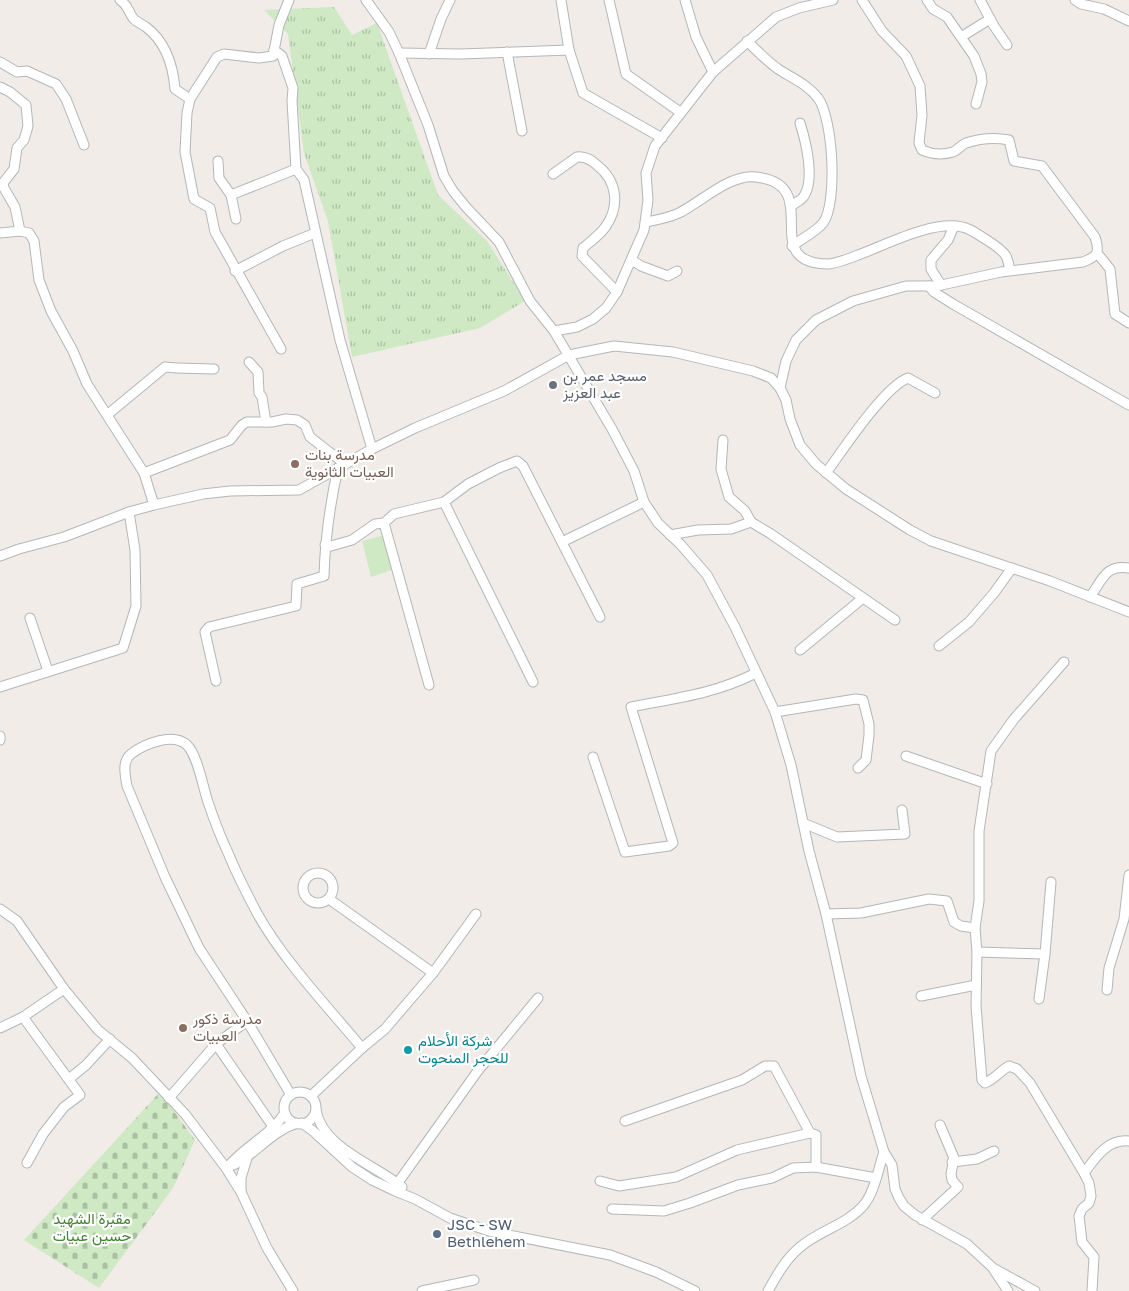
<svg xmlns="http://www.w3.org/2000/svg" width="1129" height="1291" viewBox="0 0 1129 1291" font-family="'Golos Text',Vazirmatn,sans-serif">
  <style>
    .grass { fill: url(#grass-tufts) }
    .cemetery { fill: url(#cemetery-stones) }
    .park { fill: #cee9c3 }
    .lines { fill: none; stroke-linecap: round; stroke-linejoin: round }
    .minor-casing { stroke: #b2b7ba; stroke-width: 11 }
    .minor { stroke: #fff; stroke-width: 9 }
    .worship-dot { fill: #6b7280; stroke: #fff; stroke-width: 2 }
    .education-dot { fill: #8d6e63; stroke: #fff; stroke-width: 2 }
    .culture-dot { fill: #0f9aa8; stroke: #fff; stroke-width: 2 }
    .service-dot { fill: #5c6f8a; stroke: #fff; stroke-width: 2 }
    .labels { text-anchor: middle; stroke-width: 4.5; stroke-linejoin: round; paint-order: stroke }
    .worship-label { font-size: 15px; fill: #5b616d; stroke: #fff; text-anchor: start }
    .education-label { font-size: 15px; fill: #785e54; stroke: #fff; text-anchor: start }
    .culture-label { font-size: 15px; fill: #0d838f; stroke: #fff; text-anchor: start }
    .park-label { font-size: 15px; fill: #448331; stroke: #fff }
    .service-label { font-size: 15px; fill: #4e5e75; stroke: #fff; text-anchor: start }
  </style>
  <defs>
    <pattern id="grass-tufts" width="24" height="20" patternUnits="userSpaceOnUse" patternTransform="scale(1.25)"><rect width="24" height="20" fill="#cee9c3"/><path d="M3 7l-1-3M5 7V3M7 7l1-3M15 17l-1-3M17 17v-4M19 17l1-3" fill="none" stroke="#aac0a2"/></pattern>
    <pattern id="cemetery-stones" width="16" height="16" patternUnits="userSpaceOnUse" patternTransform="scale(1.25)"><rect width="16" height="16" fill="#cee9c3"/><path d="M2 7V4a2 2 0 0 1 4 0v3zM10 15v-3a2 2 0 0 1 4 0v3z" fill="#aac0a2"/></pattern>
  </defs>
  <rect width="100%" height="100%" fill="#f1ece7"/>
  <!-- grass -->
  <path class="grass" d="M334,7L352,35L377,23L438,195L487,241L525,301L480,328L352,357L328,221L304,153L288,34L264,10Z"/>
  <!-- cemetery -->
  <path class="cemetery" d="M160,1092L195,1140L173,1188L99,1288L24,1240Z"/>
  <!-- park -->
  <path class="park" d="M385,535L395,569L371,577L362,541Z"/>
  <g class="lines">
    <!-- minor casing -->
    <g class="minor-casing">
      <g id="minor">
        <path d="M120,0C128,5 128,11 133,18C136,22 142,24 146,27C166,42 173,65 175,89L190,99"/>
        <path d="M366,0L389,32L399,53L428,125L444,176L453,191L466,207L499,242L530,301L554,331L612,429L634,471L644,502L658,523L681,545L707,575L735,627L775,712L791,765L809,851L826,914L861,1076L884,1152L892,1165L895,1189L899,1198L904,1206L915,1215L967,1244L993,1268L1035,1291"/>
        <path d="M561,0L569,50"/>
        <path d="M609,0L626,74L680,112"/>
        <path d="M685,0L696,37L713,72"/>
        <path d="M927,0L933,9L947,17L974,56L981,74L982,82L976,104"/>
        <path d="M980,0L994,26L1007,45"/>
        <path d="M1075,0L1081,4L1104,9L1129,21"/>
        <path d="M961,37L990,19"/>
        <path d="M747,41C757,51 767,61 778,69C792,78 807,84 818,98C833,118 838,203 823,223C816,232 801,239 792,246"/>
        <path d="M274,50L282,56L293,88L292,101L296,169L304,180L340,340L372,449"/>
        <path d="M507,52L522,131"/>
        <path d="M399,53L460,54L569,50L583,93L662,138"/>
        <path d="M429,54L441,19L450,0"/>
        <path d="M0,62L17,72L27,71L56,84L66,99L84,145"/>
        <path d="M0,87L10,92L26,105L28,126L24,140L17,148L14,169L3,183L4,188L15,207L20,231"/>
        <path d="M218,161L219,178L231,195L236,219"/>
        <path d="M553,174L577,157C586,156 592,160 598,166C617,181 620,206 606,226C601,234 591,241 583,248L582,256L617,292"/>
        <path d="M231,195L296,169"/>
        <path d="M791,206C795,203 802,200 804,196C815,179 806,142 800,123"/>
        <path d="M646,222C657,220 668,218 679,213C701,202 731,173 756,177C827,185 755,264 829,264C838,263 848,259 858,255C886,245 932,220 962,227C969,228 976,233 982,237C990,242 1001,248 1006,256C1008,260 1009,266 1010,270"/>
        <path d="M0,233L20,231L29,233L34,241L39,280L51,311L73,351L87,384L144,473L154,505"/>
        <path d="M1097,253L1110,269L1115,314L1129,323"/>
        <path d="M632,260L641,266L668,276L677,271"/>
        <path d="M235,271L283,246L315,233"/>
        <path d="M941,285L931,269V260L948,240L954,226"/>
        <path d="M929,286L934,292L953,304L1129,405"/>
        <path d="M554,331L577,327L593,319L606,308L617,292L644,230L648,200L646,173L655,146L713,72L776,17L799,8L833,0"/>
        <path d="M281,349L215,232L210,208L194,199L185,152L187,113L190,99L217,57L224,54L259,58L273,56L279,25L289,0"/>
        <path d="M249,362L258,372L259,393L262,397L266,422"/>
        <path d="M780,388L786,361L796,340L816,320L853,301L906,286H937L1001,272L1083,262C1098,256 1100,253 1095,237L1042,166L1014,161L1009,140C994,137 981,138 966,143C961,145 958,150 953,152C943,155 931,154 922,150L919,143L922,115L920,86L906,56L882,31L862,0"/>
        <path d="M107,415L165,367C181,369 197,368 214,369"/>
        <path d="M723,440L721,469L729,497L745,511L751,522L771,534L895,620"/>
        <path d="M144,473L230,440L242,425L247,422H272L286,419L297,420L305,425L310,437L345,464"/>
        <path d="M826,473C843,450 884,387 908,378L935,393"/>
        <path d="M444,502L533,682"/>
        <path d="M384,523L429,685"/>
        <path d="M670,535L698,530L731,529L751,522"/>
        <path d="M562,542L644,502"/>
        <path d="M325,545L331,546L352,540L375,524L384,523L394,514L444,502L468,484L499,468L517,461L523,466L600,617"/>
        <path d="M0,556L19,549L64,537L129,512L154,505L203,494L230,491L299,490L372,449L415,428L504,391L569,355L614,346L673,352L753,371L771,378L780,388L786,400L790,419L800,445L816,464L846,489L910,530L931,541L1050,581L1129,612"/>
        <path d="M1090,597C1102,580 1106,564 1129,568"/>
        <path d="M30,618L48,671"/>
        <path d="M939,646L969,622L994,593L1012,568"/>
        <path d="M800,650L863,598"/>
        <path d="M1064,662L1014,719L991,751L979,831V901L975,928L977,952L976,1006L982,1080L985,1083C995,1079 1000,1071 1009,1066L1017,1069L1030,1083L1084,1173L1089,1183L1091,1196L1089,1203L1082,1209L1079,1216L1082,1242L1094,1257L1092,1291"/>
        <path d="M216,681L205,632L209,627L296,606L297,584L324,576C325,539 330,504 338,468"/>
        <path d="M0,687L123,648L136,606L135,550L129,512"/>
        <path d="M775,712L856,699L863,700L869,724V735L866,760L858,768"/>
        <path d="M0,736V740"/>
        <path d="M906,756L987,784"/>
        <path d="M593,757L625,852L669,846L673,843L631,707C677,698 714,694 756,673"/>
        <path d="M803,823L837,837L905,834L902,810"/>
        <circle cx="318" cy="888" r="15"/>
        <path d="M329,899L433,973"/>
        <path d="M0,909L17,921L64,989L98,1030L132,1058L185,1114L226,1168L241,1192L267,1248L293,1291"/>
        <path d="M826,914L861,913L929,899L947,901L954,922L961,926L975,928"/>
        <path d="M977,952L1045,954"/>
        <path d="M1107,990L1109,968L1124,919L1129,875"/>
        <path d="M921,996L976,985"/>
        <path d="M1039,999L1045,954L1051,882"/>
        <path d="M23,1017L80,1095L64,1107L43,1134L27,1163"/>
        <path d="M0,1028L23,1017L64,989"/>
        <path d="M216,1044L274,1128"/>
        <path d="M69,1079L86,1065L110,1039"/>
        <circle cx="300" cy="1108" r="16"/>
        <path d="M291,1095L247,1021L199,948L165,877L127,786C125,775 122,761 131,754C144,744 173,732 187,745C198,756 203,788 208,802C214,820 221,838 229,855C237,875 247,894 257,913C283,960 328,1007 362,1048"/>
        <path d="M311,1096L362,1048L385,1029L433,973L476,914"/>
        <path d="M169,1098L216,1044L247,1021"/>
        <path d="M316,1110C322,1148 376,1165 402,1187"/>
        <path d="M625,1121L742,1080L765,1066H774L810,1133L816,1135V1167"/>
        <path d="M302,1123L313,1131L352,1167L372,1180L395,1191L415,1199L450,1218L489,1231L610,1255L656,1272L695,1291"/>
        <path d="M952,1162L977,1159L994,1151"/>
        <path d="M226,1168C254,1158 269,1132 297,1123"/>
        <path d="M227,1168C243,1147 270,1136 285,1113"/>
        <path d="M1084,1173C1096,1157 1107,1139 1129,1141"/>
        <path d="M600,1181L619,1186L676,1177L737,1150L810,1133"/>
        <path d="M397,1184L477,1072L538,998"/>
        <path d="M241,1192V1178L247,1158"/>
        <path d="M612,1209L664,1211L690,1203L738,1185L772,1178L793,1168L816,1167L876,1178"/>
        <path d="M922,1220L958,1187L952,1180L951,1174L954,1158L940,1125"/>
        <path d="M994,1270L1008,1291"/>
        <path d="M422,1291L474,1280"/>
        <path d="M768,1291C777,1275 785,1260 799,1248C818,1231 846,1225 863,1206C875,1192 878,1169 884,1152"/>
      </g>
    </g>
    <!-- minor -->
    <use href="#minor" class="minor"/>
  </g>
  <!-- markers -->
  <circle class="worship-dot" cx="553" cy="385" r="5"/>
  <g class="education-dot">
    <circle cx="295" cy="464" r="5"/>
    <circle cx="183" cy="1028" r="5"/>
  </g>
  <circle class="culture-dot" cx="408" cy="1050" r="5"/>
  <circle class="service-dot" cx="437" cy="1234" r="5"/>
  <g class="labels">
    <!-- worship labels -->
    <g class="worship-label">
      <text x="563" y="381">مسجد عمر بن<tspan x="563" dy="17">عبد العزيز</tspan></text>
    </g>
    <!-- education labels -->
    <g class="education-label">
      <text x="305" y="460">مدرسة بنات<tspan x="305" dy="17">العبيات الثانوية</tspan></text>
      <text x="193" y="1024">مدرسة ذكور<tspan x="193" dy="17">العبيات</tspan></text>
    </g>
    <!-- culture labels -->
    <g class="culture-label">
      <text x="418" y="1046">شركة الأحلام<tspan x="418" dy="17">للحجر المنحوت</tspan></text>
    </g>
    <!-- park labels -->
    <g class="park-label">
      <text x="92" y="1224">مقبرة الشهيد<tspan x="92" dy="17">حسين عبيات</tspan></text>
    </g>
    <!-- service labels -->
    <g class="service-label">
      <text x="447" y="1230">JSC - SW<tspan x="447" dy="17">Bethlehem</tspan></text>
    </g>
  </g>
</svg>
